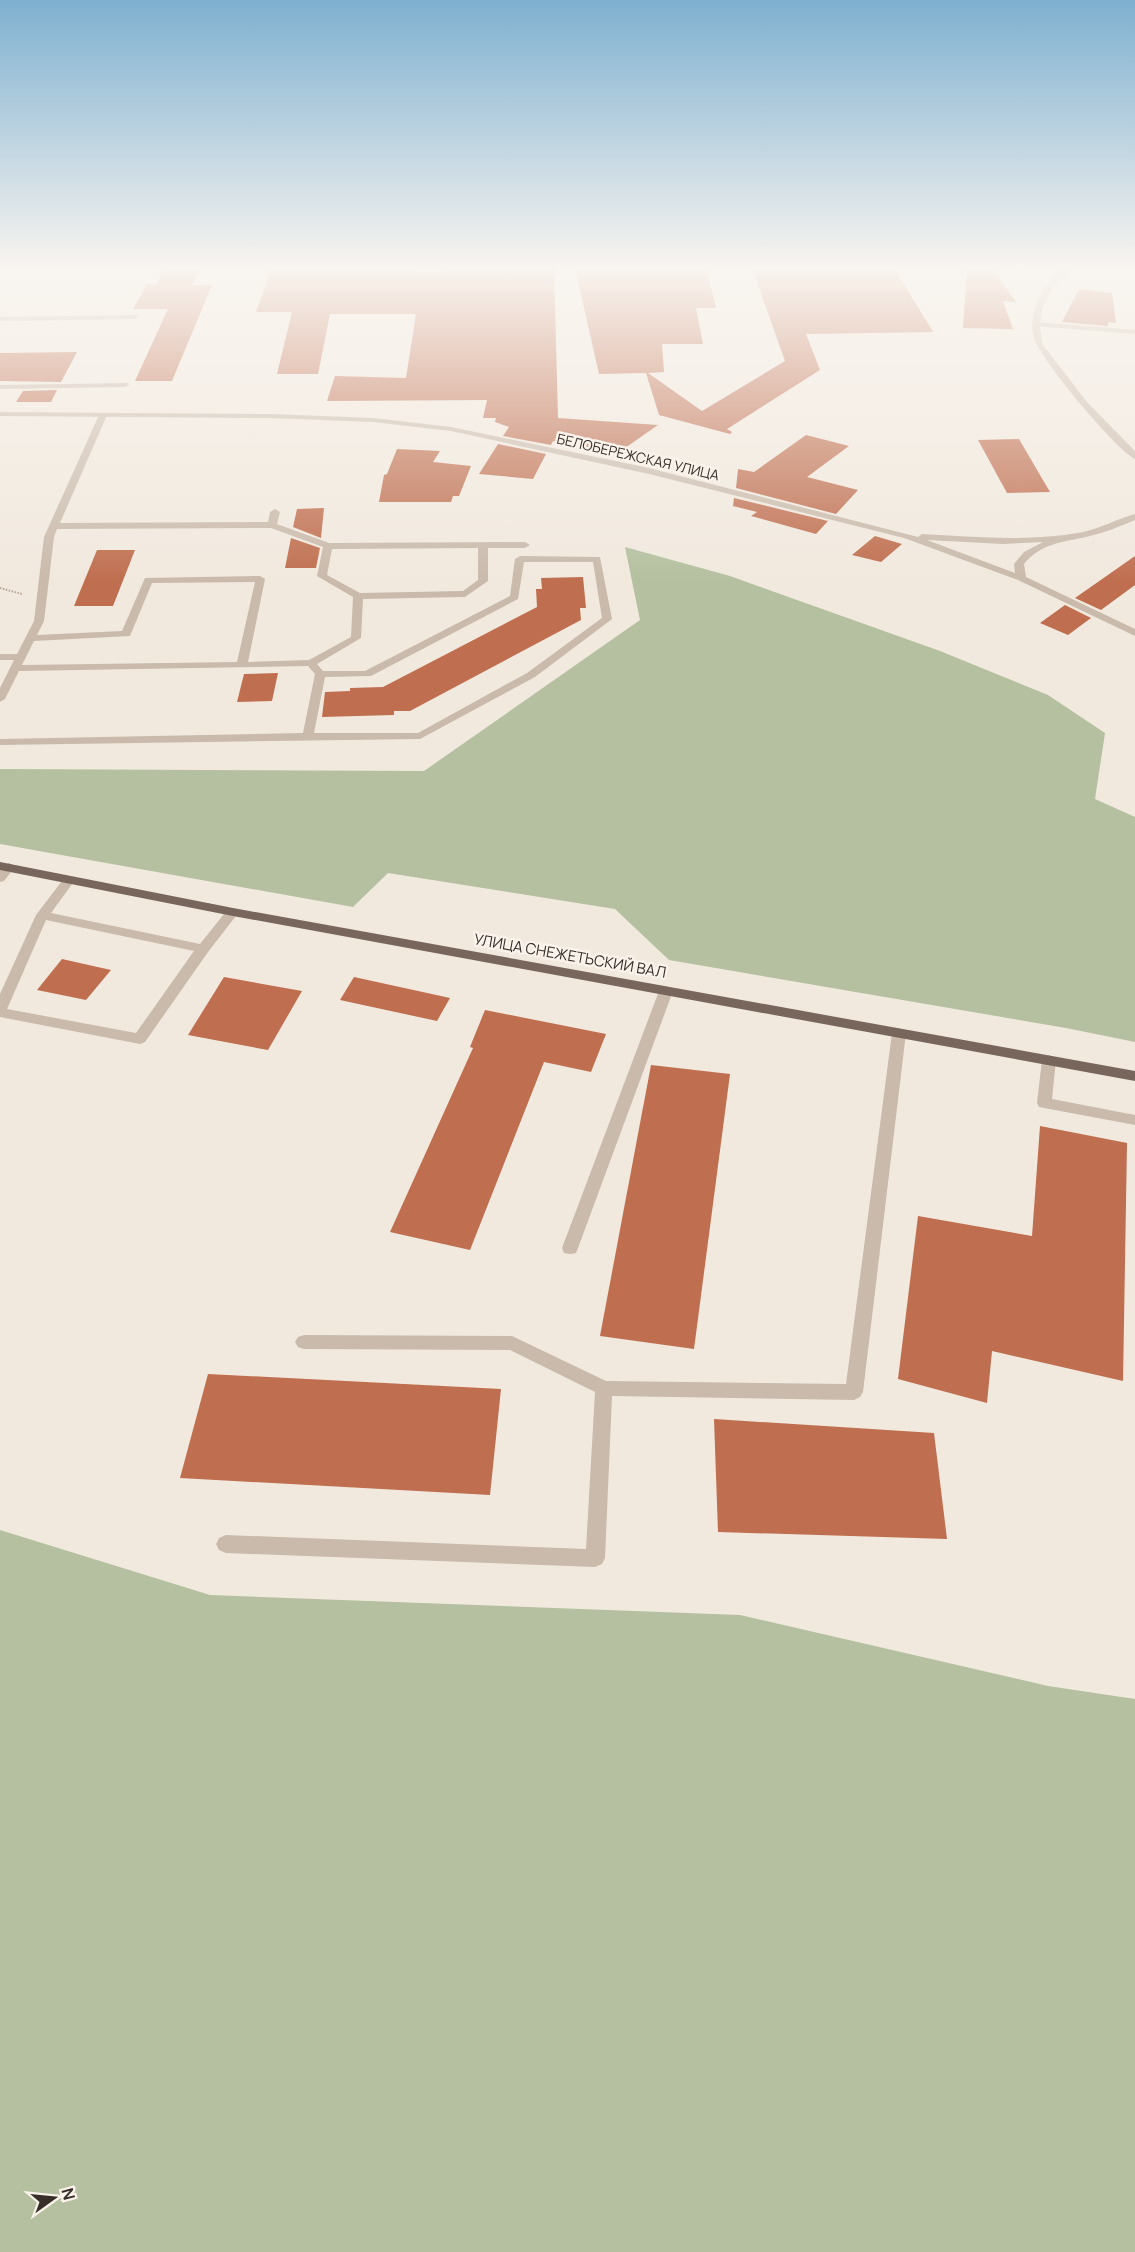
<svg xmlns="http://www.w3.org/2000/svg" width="1135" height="2252" viewBox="0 0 1135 2252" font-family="Manrope,sans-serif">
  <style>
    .green { fill: #b4c09f }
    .building { fill: #bf6e4f }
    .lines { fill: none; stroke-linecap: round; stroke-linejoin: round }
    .path { stroke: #b5a495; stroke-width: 2; stroke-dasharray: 1.5 1.5; stroke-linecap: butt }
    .lane { fill: #c9baab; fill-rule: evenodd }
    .street { fill: #c9baab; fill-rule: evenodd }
    .primary { fill: #78665c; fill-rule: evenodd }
    .labels { text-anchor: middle; stroke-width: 5; stroke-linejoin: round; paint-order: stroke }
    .far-street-label { font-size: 14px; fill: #372e2a; stroke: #f9f3eb }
    .street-label { font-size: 15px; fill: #372e2a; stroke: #f9f3eb }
  </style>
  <rect width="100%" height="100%" fill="#f1e9de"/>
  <!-- green -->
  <g class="green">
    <path d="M625,547L730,576L940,651L1048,695L1105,733L1095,799L1135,817V1042L1066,1028L669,960L615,909L388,873L353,907L0,844V769L424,771L640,620Z"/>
    <path d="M0,1530L210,1595L740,1615L1048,1686L1135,1699V2252H0Z"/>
  </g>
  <!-- building -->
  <g class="building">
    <path d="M165,268H201L192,285H212L172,381H135L168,309H133L147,284H156Z"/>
    <path d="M272,268H418L416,272L508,271L509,268H554L558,418L658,425L625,448L611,455L553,441L551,445L503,436L509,427L495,422L496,418H483L487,400L327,401L335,376L406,378L416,314H330L318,374H277L292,312H256Z"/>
    <path d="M575,268H706L716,308H696L703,344H662L664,372L648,373L702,411L785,361L752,268H894L933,332L806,334L820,370L727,429L732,432L730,434L659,415L646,373L599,374Z"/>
    <path d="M967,268H992L1016,302L1003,301L1013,329L963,328Z"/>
    <path d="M1079,289L1112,293L1116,323L1108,322V326L1062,322Z"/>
    <path d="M77,352L61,382L0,381V353Z"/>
    <path d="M57,390L51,402H16L23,391Z"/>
    <path d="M806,435L849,446L807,477L858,490L836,514L736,488L738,469L754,472Z"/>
    <path d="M1019,439L1050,492L1007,493L978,440Z"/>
    <path d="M498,444L546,454L533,479L479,474Z"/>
    <path d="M397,449L440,451L433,462L471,466L459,496H453L451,502H379L384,475L387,474Z"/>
    <path d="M734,498L828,521L816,534L751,516L757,512L733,506Z"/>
    <path d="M324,508L321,538L293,527L297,509Z"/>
    <path d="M875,536L902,544L881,562L852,555Z"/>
    <path d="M291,538L320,548L316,568H285Z"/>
    <path d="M97,550H135L113,606H74Z"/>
    <path d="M1135,556V585L1101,610L1075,598Z"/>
    <path d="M583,577L586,608H580L581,620L410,711H394V715L322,717L325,692L350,691V688L383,687L537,607L536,589H542L541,578Z"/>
    <path d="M1065,605L1091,618L1068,635L1040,623Z"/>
    <path d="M278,673L272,701L237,702L244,674Z"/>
    <path d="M62,959L111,970L86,1000L37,990Z"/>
    <path d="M224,977L302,991L268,1050L188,1035Z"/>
    <path d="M354,977L450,998L437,1021L340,1000Z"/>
    <path d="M485,1010L606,1034L591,1072L544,1062L470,1250L390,1232L473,1048L470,1047Z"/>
    <path d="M651,1065L730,1074L694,1349L600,1336Z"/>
    <path d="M1040,1126L1127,1143L1123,1381L992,1351L987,1403L898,1379L918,1216L1032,1236Z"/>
    <path d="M208,1374L501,1389L490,1495L180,1478Z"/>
    <path d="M714,1419L934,1433L947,1539L718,1532Z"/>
  </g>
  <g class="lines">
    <!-- path -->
    <path class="path" d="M0,588L22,594"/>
    <!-- lane -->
    <g class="lane">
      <path d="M139,315L136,319L0,321V317Z"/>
      <path d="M1037,322L1135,330V334L1034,326Z"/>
      <path d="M128,383L129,385L125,387L0,389V385Z"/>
      <path d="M103,413L107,415L60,523L268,522L270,512L275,509L280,512L277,524L329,543L525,542L530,545L525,548H488V581L465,597L363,599L361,638L317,664L323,671H365L510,596L515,559L520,556L600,557L612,619L535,677L420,739L0,745V739L303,733L315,674L308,666L19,671L5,699L0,702V688L14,660H0V654H17L34,621L44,537L99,415ZM271,528L323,547L317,576L353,597L351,637L309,660L248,662L265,579L260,576L145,578L122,631L37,635L44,621L54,537L57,529ZM478,548V580L463,591L360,593L327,575L332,549ZM524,562H593L602,618L527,673L418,733H314L325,677L371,676L518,599ZM255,582L237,662L22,665L34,641L130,636L152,583Z"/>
      <path d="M9,863L15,867L4,881L0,882V870Z"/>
      <path d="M69,876L75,880L51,913L200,944L228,909L233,908L239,912L208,952L145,1042L140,1044L0,1017V994L36,915L65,877ZM46,920L194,951L136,1033L7,1009Z"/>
      <path d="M666,986L673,991L578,1248L576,1253L570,1254L564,1253L562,1248L659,991Z"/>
      <path d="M899,1028L906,1033L863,1392L860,1397L854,1400L612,1396L605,1558L602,1564L595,1567L226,1553L219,1550L216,1544L219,1538L226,1535L586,1549L595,1392L510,1350L304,1349L298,1347L295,1342L298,1337L304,1335L512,1336L606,1381L846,1384L892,1033Z"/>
      <path d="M1049,1055L1056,1060L1052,1099L1135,1115V1125L1039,1107L1037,1103L1042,1060Z"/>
    </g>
    <!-- street -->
    <g class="street">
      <path d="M1065,268H1073C1048,289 1034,310 1043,345L1087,402L1135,451V459C1116,450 1036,355 1033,335C1029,310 1044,281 1065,268Z"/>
      <path d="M0,412L270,414L373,418L451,427L649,468L918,537L922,534C975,537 1030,542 1083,532C1101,528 1117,519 1135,514V520C1119,527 1103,533 1086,537C1062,542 1040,544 1024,564L1026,577L1135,629V636L1018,580L904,538L649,474L451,431L373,422L270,418L0,416ZM927,540L1003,544L1043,542L1024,552L1014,564L1015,573Z"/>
    </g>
    <!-- primary -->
    <path class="primary" d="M0,862L233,908L1135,1071V1081L233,916L0,870Z"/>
  </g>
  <!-- sky -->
  <linearGradient id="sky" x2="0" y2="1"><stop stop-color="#7eb0d0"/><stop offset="0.46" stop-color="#f9f5f0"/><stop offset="1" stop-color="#f9f5f0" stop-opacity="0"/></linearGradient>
  <rect width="1135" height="583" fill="url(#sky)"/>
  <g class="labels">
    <!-- far-street labels -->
    <g class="far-street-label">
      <text transform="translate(638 457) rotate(13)" y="5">БЕЛОБЕРЕЖСКАЯ УЛИЦА</text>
    </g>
    <!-- street labels -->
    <g class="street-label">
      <text transform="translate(570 956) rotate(10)" y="5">УЛИЦА СНЕЖЕТЬСКИЙ ВАЛ</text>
    </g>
  </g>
  <!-- north arrow -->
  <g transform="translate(54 2198) rotate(75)" stroke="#f9f3eb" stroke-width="4.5" paint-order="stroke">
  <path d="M0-4.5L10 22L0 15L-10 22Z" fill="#372e2a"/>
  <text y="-9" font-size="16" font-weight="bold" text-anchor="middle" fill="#372e2a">N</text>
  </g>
</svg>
